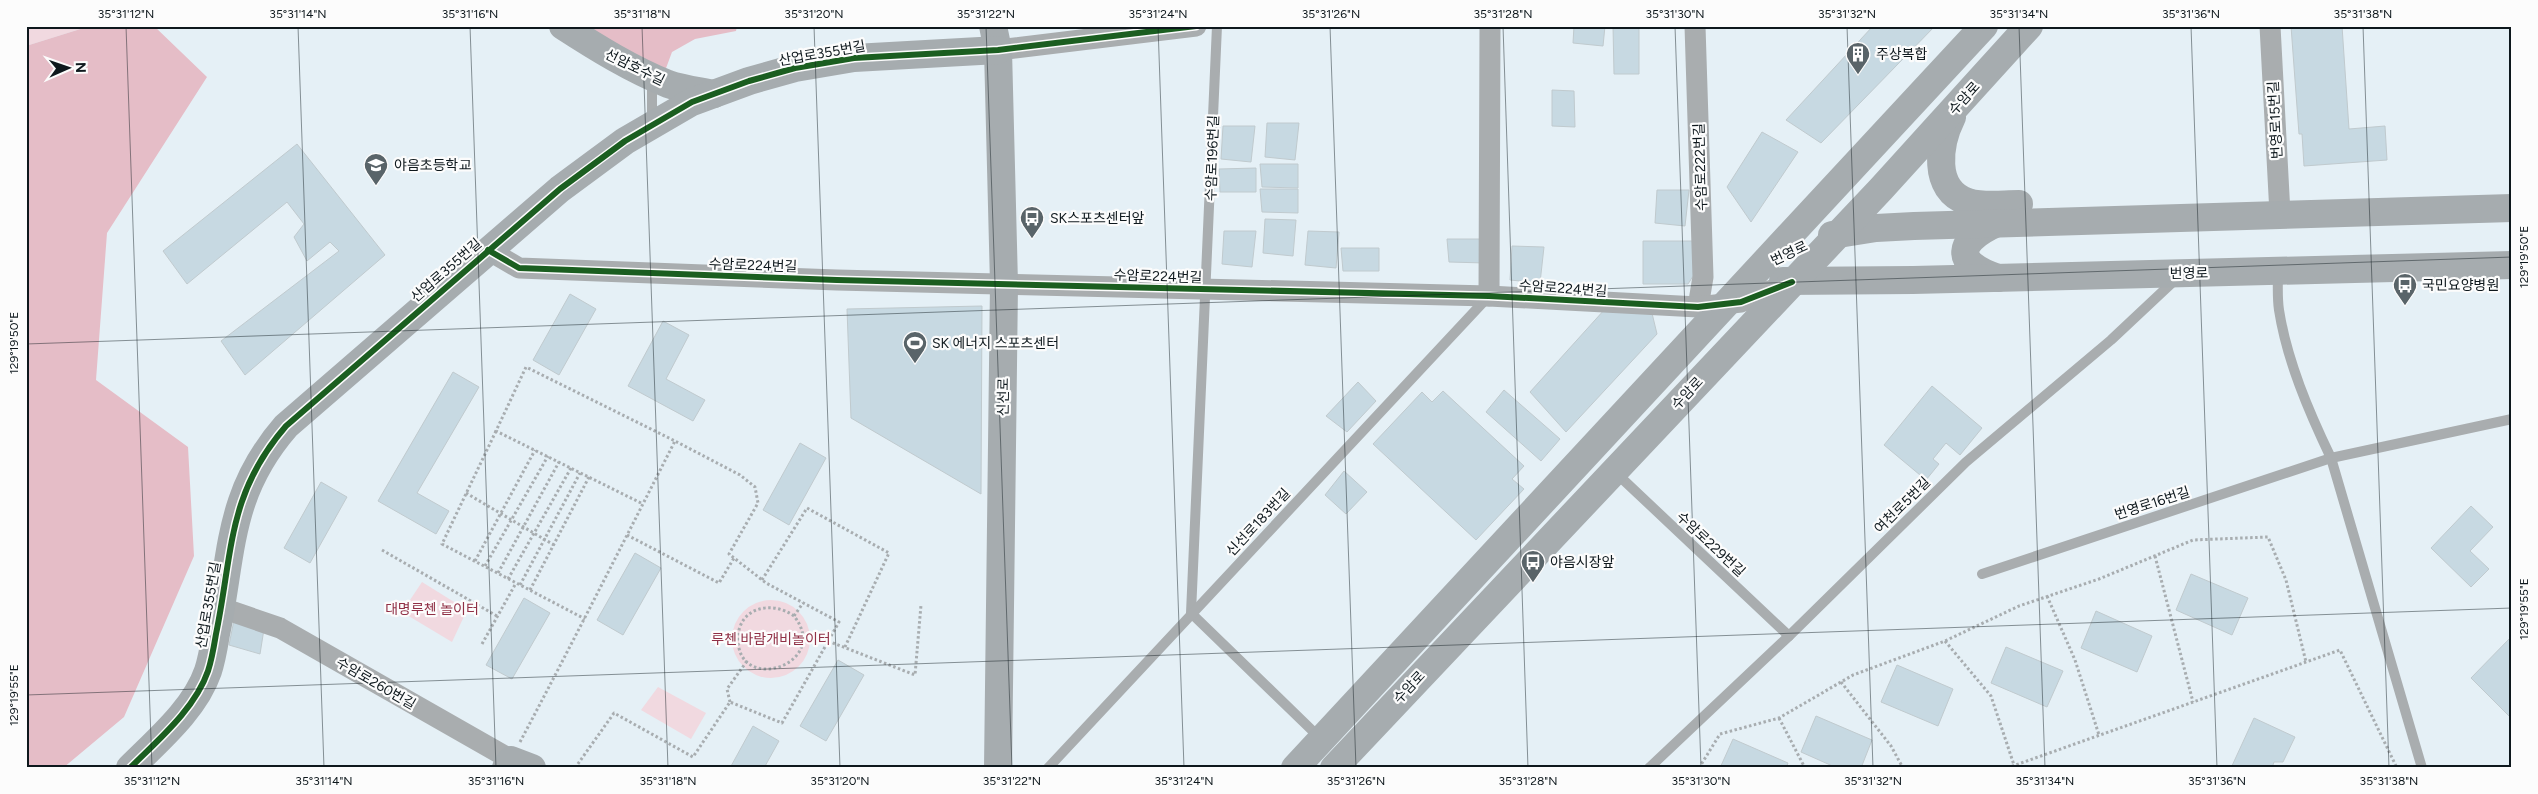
<svg xmlns="http://www.w3.org/2000/svg" width="2538" height="794" viewBox="0 0 2538 794" font-family="Figtree,'Noto Sans KR',sans-serif">
  <style>
    .green { fill: #f1d9e0 }
    .forest { fill: #e5bdc7 }
    .building { fill: #c7d9e2; stroke: #c0cace }
    .lines { fill: none; stroke-linecap: round; stroke-linejoin: round }
    .path { stroke: #a8adb0; stroke-width: 3; stroke-dasharray: 2.5 2.5; stroke-linecap: butt }
    .lane { stroke: #a9adaf; stroke-width: 10 }
    .street { stroke: #a9adaf; stroke-width: 21 }
    .secondary { stroke: #a6acaf; stroke-width: 28 }
    .cycleway-casing { stroke: #fcfcfc; stroke-width: 9 }
    .cycleway { stroke: #1b5e20; stroke-width: 6 }
    .ticks { fill: none; stroke: #0e181d; stroke-width: 1; stroke-opacity: 0.45 }
    .labels { text-anchor: middle; stroke-width: 4.5; stroke-linejoin: round; paint-order: stroke }
    .street-label { font-size: 14px; fill: #0e181d; stroke: #fcfcfc }
    .poi-label { font-size: 14px; fill: #0e181d; stroke: #fcfcfc; text-anchor: start }
    .park-label { font-size: 14px; fill: #903046; stroke: #fcfcfc }
    .neatline { fill: none; stroke: #0e181d; stroke-width: 2 }
    .ticks-label { font-size: 12px; text-anchor: middle; fill: #0e181d }
  </style>
  <rect width="100%" height="100%" fill="#e5f0f6"/>
  <!-- green -->
  <g class="green">
    <path d="M26,26H90L26,46Z"/>
    <path d="M422,582L467,610L452,642L402,612Z"/>
    <circle cx="771" cy="639" r="39"/>
    <path d="M658,687L706,713L691,739L641,710Z"/>
  </g>
  <!-- forest -->
  <g class="forest">
    <path d="M90,26H154L207,77L107,233L96,380L188,447L194,556L124,717L63,768H26V46Z"/>
    <path d="M576,26H737L736,31L695,39L672,52L662,79Z"/>
  </g>
  <!-- building -->
  <g class="building">
    <path d="M1574,26H1605L1603,46L1573,43Z"/>
    <path d="M1613,26H1639V74H1614Z"/>
    <path d="M1873,26H1935L1821,143L1786,120Z"/>
    <path d="M2291,26H2342L2349,129L2385,126L2387,160L2304,166L2302,134H2299Z"/>
    <path d="M1552,90L1574,91L1575,127L1552,126Z"/>
    <path d="M1267,123H1299L1295,160L1265,157Z"/>
    <path d="M1223,126H1255L1251,162L1221,159Z"/>
    <path d="M1762,132L1798,152L1751,222L1727,187Z"/>
    <path d="M297,144L385,255L245,375L221,341L339,251L330,242L307,261L294,237L304,224L287,202L187,284L163,251Z"/>
    <path d="M1260,164H1298V188L1262,187Z"/>
    <path d="M1256,168V192H1220L1219,169Z"/>
    <path d="M1260,189H1298V213L1262,212Z"/>
    <path d="M1657,190H1689L1685,226L1655,223Z"/>
    <path d="M1265,219L1296,220L1293,256L1263,253Z"/>
    <path d="M1224,231H1256L1252,267L1222,264Z"/>
    <path d="M1308,231L1339,232L1336,268L1305,265Z"/>
    <path d="M1447,239H1485V263L1449,262Z"/>
    <path d="M1643,241H1696L1697,270L1688,284H1643Z"/>
    <path d="M1512,246L1544,247L1540,283L1510,280Z"/>
    <path d="M1341,248H1379V271H1343Z"/>
    <path d="M570,294L596,309L559,375L533,360Z"/>
    <path d="M982,306L981,494L851,418L847,309Z"/>
    <path d="M1605,309H1651L1657,334L1566,432L1530,392Z"/>
    <path d="M663,321L689,335L666,379L705,400L693,421L628,386Z"/>
    <path d="M453,372L479,387L417,493L449,511L436,534L378,501Z"/>
    <path d="M1358,382L1376,401L1347,432L1326,416Z"/>
    <path d="M1932,386L1982,428L1960,455L1946,443L1933,459L1939,464L1926,480L1884,445Z"/>
    <path d="M1504,390L1560,439L1541,461L1486,412Z"/>
    <path d="M1443,391L1524,466L1512,479L1524,489L1476,540L1373,444L1422,392L1432,402Z"/>
    <path d="M800,443L826,458L789,525L763,510Z"/>
    <path d="M1344,471L1367,492L1346,514L1325,495Z"/>
    <path d="M321,482L347,497L310,563L284,548Z"/>
    <path d="M2471,506L2493,527L2470,551L2489,569L2471,587L2431,548Z"/>
    <path d="M635,553L661,568L623,635L597,620Z"/>
    <path d="M2191,574L2248,598L2232,635L2176,610Z"/>
    <path d="M524,598L550,613L512,679L486,665Z"/>
    <path d="M2096,611L2152,636L2137,672L2081,648Z"/>
    <path d="M234,620L264,629L260,654L229,645Z"/>
    <path d="M2512,636L2510,681L2511,718L2471,678Z"/>
    <path d="M2006,647L2063,671L2047,707L1991,683Z"/>
    <path d="M838,660L864,675L826,741L800,726Z"/>
    <path d="M1897,665L1953,689L1938,726L1881,702Z"/>
    <path d="M1816,716L1872,740L1861,768H1837L1801,752Z"/>
    <path d="M2254,718L2295,737L2283,762H2274L2272,768H2231Z"/>
    <path d="M753,726L779,741L764,768H730Z"/>
    <path d="M1733,739L1788,763L1786,768H1720Z"/>
  </g>
  <g class="lines">
    <!-- path -->
    <g class="path">
      <path d="M496,431L442,544L585,619"/>
      <path d="M466,493L554,545"/>
      <path d="M627,535L719,583L734,558"/>
      <path d="M382,550L497,616"/>
      <path d="M2155,556L2193,702"/>
      <path d="M475,561L535,450"/>
      <path d="M485,566L548,456"/>
      <path d="M498,573L559,462"/>
      <path d="M508,579L571,468"/>
      <path d="M762,580L807,508L889,553L845,647"/>
      <path d="M520,585L580,473"/>
      <path d="M530,590L589,477"/>
      <path d="M2047,596L2075,660L2099,735"/>
      <path d="M794,616C772,600 738,607 738,639C738,695 832,664 794,616L803,603"/>
      <path d="M828,641L915,675L921,605"/>
      <path d="M1945,641L1991,696L2014,765"/>
      <path d="M482,644L516,583"/>
      <path d="M1841,682L1891,746L1903,768"/>
      <path d="M730,702L727,689L747,661"/>
      <path d="M1779,718L1805,768"/>
      <path d="M520,742C573,642 624,541 675,441L526,367L496,431L643,504"/>
      <path d="M575,768L614,713L693,757L730,702L782,723L839,622L766,583L729,554L758,503L755,487L740,475L675,441"/>
      <path d="M1699,768L1720,734L1779,718L1853,675L1945,641L2019,606L2099,579L2193,540L2268,537L2286,580L2306,662"/>
      <path d="M2007,768L2340,650L2397,768"/>
    </g>
    <!-- lane -->
    <g class="lane">
      <path d="M1217,26L1191,613L1321,739"/>
      <path d="M652,80V123"/>
      <path d="M2278,271C2278,284 2277,297 2279,310C2287,361 2309,412 2331,458L2422,768"/>
      <path d="M1615,472L1789,636"/>
      <path d="M1982,574L2331,458L2512,419"/>
      <path d="M1048,768L1488,297"/>
      <path d="M1649,768L1789,636L1966,462L2111,340L2176,279"/>
    </g>
    <!-- street -->
    <g class="street">
      <path d="M1695,26L1703,277L1698,307"/>
      <path d="M2270,26L2280,214"/>
      <path d="M998,50L1196,26"/>
      <path d="M488,250L519,268L837,280L1489,296L1698,307L1741,302L1788,284"/>
      <path d="M1489,296L1490,26"/>
      <path d="M222,608L280,628L524,767"/>
    </g>
    <!-- secondary -->
    <g class="secondary">
      <path d="M563,26C597,48 631,69 668,84C682,89 699,91 714,94"/>
      <path d="M993,26L998,50L1004,284L998,768"/>
      <path d="M1952,117C1939,143 1931,190 1968,202C1983,207 2002,204 2019,204"/>
      <path d="M1997,223C1957,241 1952,263 1998,278"/>
      <path d="M1832,235L1876,228L1914,226L2512,208"/>
      <path d="M1783,281L1913,280L2512,265"/>
      <path d="M130,768C158,740 195,709 208,671C212,659 214,646 216,634C233,552 227,494 286,426L560,189L625,141L692,102L749,81L795,68L854,58L998,50"/>
      <path d="M506,768L511,760L532,768"/>
      <path d="M1295,768L1984,26"/>
      <path d="M1334,768L1881,189L2029,26"/>
    </g>
    <!-- cycleway casing -->
    <g class="cycleway-casing">
      <g id="cycleway">
        <path d="M488,250L519,268L837,280L1489,296L1698,307L1741,302L1792,282"/>
        <path d="M130,768C158,740 195,709 208,671C212,659 214,646 216,634C233,552 227,494 286,426L560,189L625,141L692,102L749,81L795,68L854,58L998,50L1196,26"/>
      </g>
    </g>
    <!-- cycleway -->
    <use href="#cycleway" class="cycleway"/>
  </g>
  <!-- ticks -->
  <path class="ticks" d="M126,26L152,768M298,26L324,768M470,26L496,768M642,26L668,768M814,26L840,768M986,26L1012,768M1158,26L1184,768M1330,26L1356,768M1503,26L1528,768M1675,26L1701,768M1847,26L1873,768M2019,26L2045,768M2191,26L2217,768M2363,26L2389,768M26,344L2512,257M26,695L2512,608"/>
  <!-- icons -->
  <defs>
    <g id="building-pin" transform="scale(1.25)"><path d="M0 17L-7.5 6A9.5 9.5 0 1 1 7.5 6Z" fill="#596469" stroke="#fcfcfc"/><path d="M-4-6H4V6H1V3H-1V6H-4ZM-2.5-4.3h1.7v1.8h-1.7ZM.8-4.3h1.7v1.8H.8ZM-2.5-1h1.7V.8h-1.7ZM.8-1h1.7V.8H.8Z" fill="#fff"/></g>
    <g id="school-pin" transform="scale(1.25)"><path d="M0 17L-7.5 6A9.5 9.5 0 1 1 7.5 6Z" fill="#596469" stroke="#fcfcfc"/><path d="M0-5L7-2L0 1L-7-2ZM-4 1L0 2.5L4 1V4Q0 6-4 4Z" fill="#fff"/></g>
    <g id="bus-pin" transform="scale(1.25)"><path d="M0 17L-7.5 6A9.5 9.5 0 1 1 7.5 6Z" fill="#596469" stroke="#fcfcfc"/><path d="M-5-6H5V4H4V6H2V4H-2V6H-4V4H-5ZM-3.5-4V0h7V-4ZM-3.5 1.2v1.5H-2V1.2ZM2 1.2v1.5H3.5V1.2Z" fill="#fff"/></g>
    <g id="stadium-pin" transform="scale(1.25)"><path d="M0 17L-7.5 6A9.5 9.5 0 1 1 7.5 6Z" fill="#596469" stroke="#fcfcfc"/><path d="M0-5a6.5 5 0 1 0 0 10a6.5 5 0 1 0 0-10ZM-3.5-1.8h7v3.6h-7Z" fill="#fff"/></g>
  </defs>
  <g fill-rule="evenodd">
    <use href="#building-pin" x="1858" y="54"/>
    <use href="#school-pin" x="376" y="165"/>
    <use href="#bus-pin" x="1032" y="218"/>
    <use href="#bus-pin" x="2405" y="285"/>
    <use href="#stadium-pin" x="915" y="343"/>
    <use href="#bus-pin" x="1533" y="562"/>
  </g>
  <g class="labels">
    <!-- street labels -->
    <g class="street-label">
      <text transform="translate(822 53) rotate(-10)" y="5">산업로355번길</text>
      <text transform="translate(635 67) rotate(26)" y="5">선암호수길</text>
      <text transform="translate(1964 98) rotate(-48)" y="5">수암로</text>
      <text transform="translate(2275 120) rotate(-93)" y="5">번영로15번길</text>
      <text transform="translate(1212 158) rotate(-88)" y="5">수암로196번길</text>
      <text transform="translate(1700 167) rotate(-92)" y="5">수암로222번길</text>
      <text transform="translate(1789 253) rotate(-25)" y="5">번영로</text>
      <text transform="translate(753 265) rotate(2)" y="5">수암로224번길</text>
      <text transform="translate(446 270) rotate(-41)" y="5">산업로355번길</text>
      <text transform="translate(2189 273) rotate(-1)" y="5">번영로</text>
      <text transform="translate(1158 276) rotate(2)" y="5">수암로224번길</text>
      <text transform="translate(1563 288) rotate(4)" y="5">수암로224번길</text>
      <text transform="translate(1687 393) rotate(-47)" y="5">수암로</text>
      <text transform="translate(1003 397) rotate(-89)" y="5">신선로</text>
      <text transform="translate(2152 503) rotate(-18)" y="5">번영로16번길</text>
      <text transform="translate(1902 505) rotate(-45)" y="5">여천로5번길</text>
      <text transform="translate(1258 522) rotate(-47)" y="5">신선로183번길</text>
      <text transform="translate(1711 544) rotate(43)" y="5">수암로229번길</text>
      <text transform="translate(208 605) rotate(-80)" y="5">산업로355번길</text>
      <text transform="translate(376 683) rotate(30)" y="5">수암로260번길</text>
      <text transform="translate(1409 687) rotate(-47)" y="5">수암로</text>
    </g>
    <!-- poi labels -->
    <g class="poi-label">
      <text x="1876" y="59">주상복합</text>
      <text x="394" y="170">야음초등학교</text>
      <text x="1050" y="223">SK스포츠센터앞</text>
      <text x="2422" y="290">국민요양병원</text>
      <text x="932" y="348">SK 에너지 스포츠센터</text>
      <text x="1550" y="567">야음시장앞</text>
    </g>
    <!-- park labels -->
    <g class="park-label">
      <text x="432" y="614">대명루첸 놀이터</text>
      <text x="771" y="644">루첸 바람개비놀이터</text>
    </g>
  </g>
  <!-- border -->
  <rect width="2538" height="794" fill="none" stroke="#fcfcfc" stroke-width="55"/>
  <!-- north arrow -->
  <g transform="translate(68 68) rotate(88)" stroke="#fcfcfc" stroke-width="4" paint-order="stroke">
  <path d="M0-4L9 19L0 12L-9 19Z" fill="#0e181d"/>
  <text y="-8" font-size="14" font-weight="bold" text-anchor="middle" fill="#0e181d">N</text>
  </g>
  <rect x="28" y="28" width="2482" height="738" class="neatline"/>
  <g class="ticks-label">
    <text x="126" y="18">35°31'12"N</text>
    <text x="298" y="18">35°31'14"N</text>
    <text x="470" y="18">35°31'16"N</text>
    <text x="642" y="18">35°31'18"N</text>
    <text x="814" y="18">35°31'20"N</text>
    <text x="986" y="18">35°31'22"N</text>
    <text x="1158" y="18">35°31'24"N</text>
    <text x="1331" y="18">35°31'26"N</text>
    <text x="1503" y="18">35°31'28"N</text>
    <text x="1675" y="18">35°31'30"N</text>
    <text x="1847" y="18">35°31'32"N</text>
    <text x="2019" y="18">35°31'34"N</text>
    <text x="2191" y="18">35°31'36"N</text>
    <text x="2363" y="18">35°31'38"N</text>
    <text transform="translate(2524 257) rotate(-90)" y="4">129°19'50"E</text>
    <text transform="translate(14 343) rotate(-90)" y="4">129°19'50"E</text>
    <text transform="translate(2524 609) rotate(-90)" y="4">129°19'55"E</text>
    <text transform="translate(14 695) rotate(-90)" y="4">129°19'55"E</text>
    <text x="152" y="785">35°31'12"N</text>
    <text x="324" y="785">35°31'14"N</text>
    <text x="496" y="785">35°31'16"N</text>
    <text x="668" y="785">35°31'18"N</text>
    <text x="840" y="785">35°31'20"N</text>
    <text x="1012" y="785">35°31'22"N</text>
    <text x="1184" y="785">35°31'24"N</text>
    <text x="1356" y="785">35°31'26"N</text>
    <text x="1528" y="785">35°31'28"N</text>
    <text x="1701" y="785">35°31'30"N</text>
    <text x="1873" y="785">35°31'32"N</text>
    <text x="2045" y="785">35°31'34"N</text>
    <text x="2217" y="785">35°31'36"N</text>
    <text x="2389" y="785">35°31'38"N</text>
  </g>
</svg>
